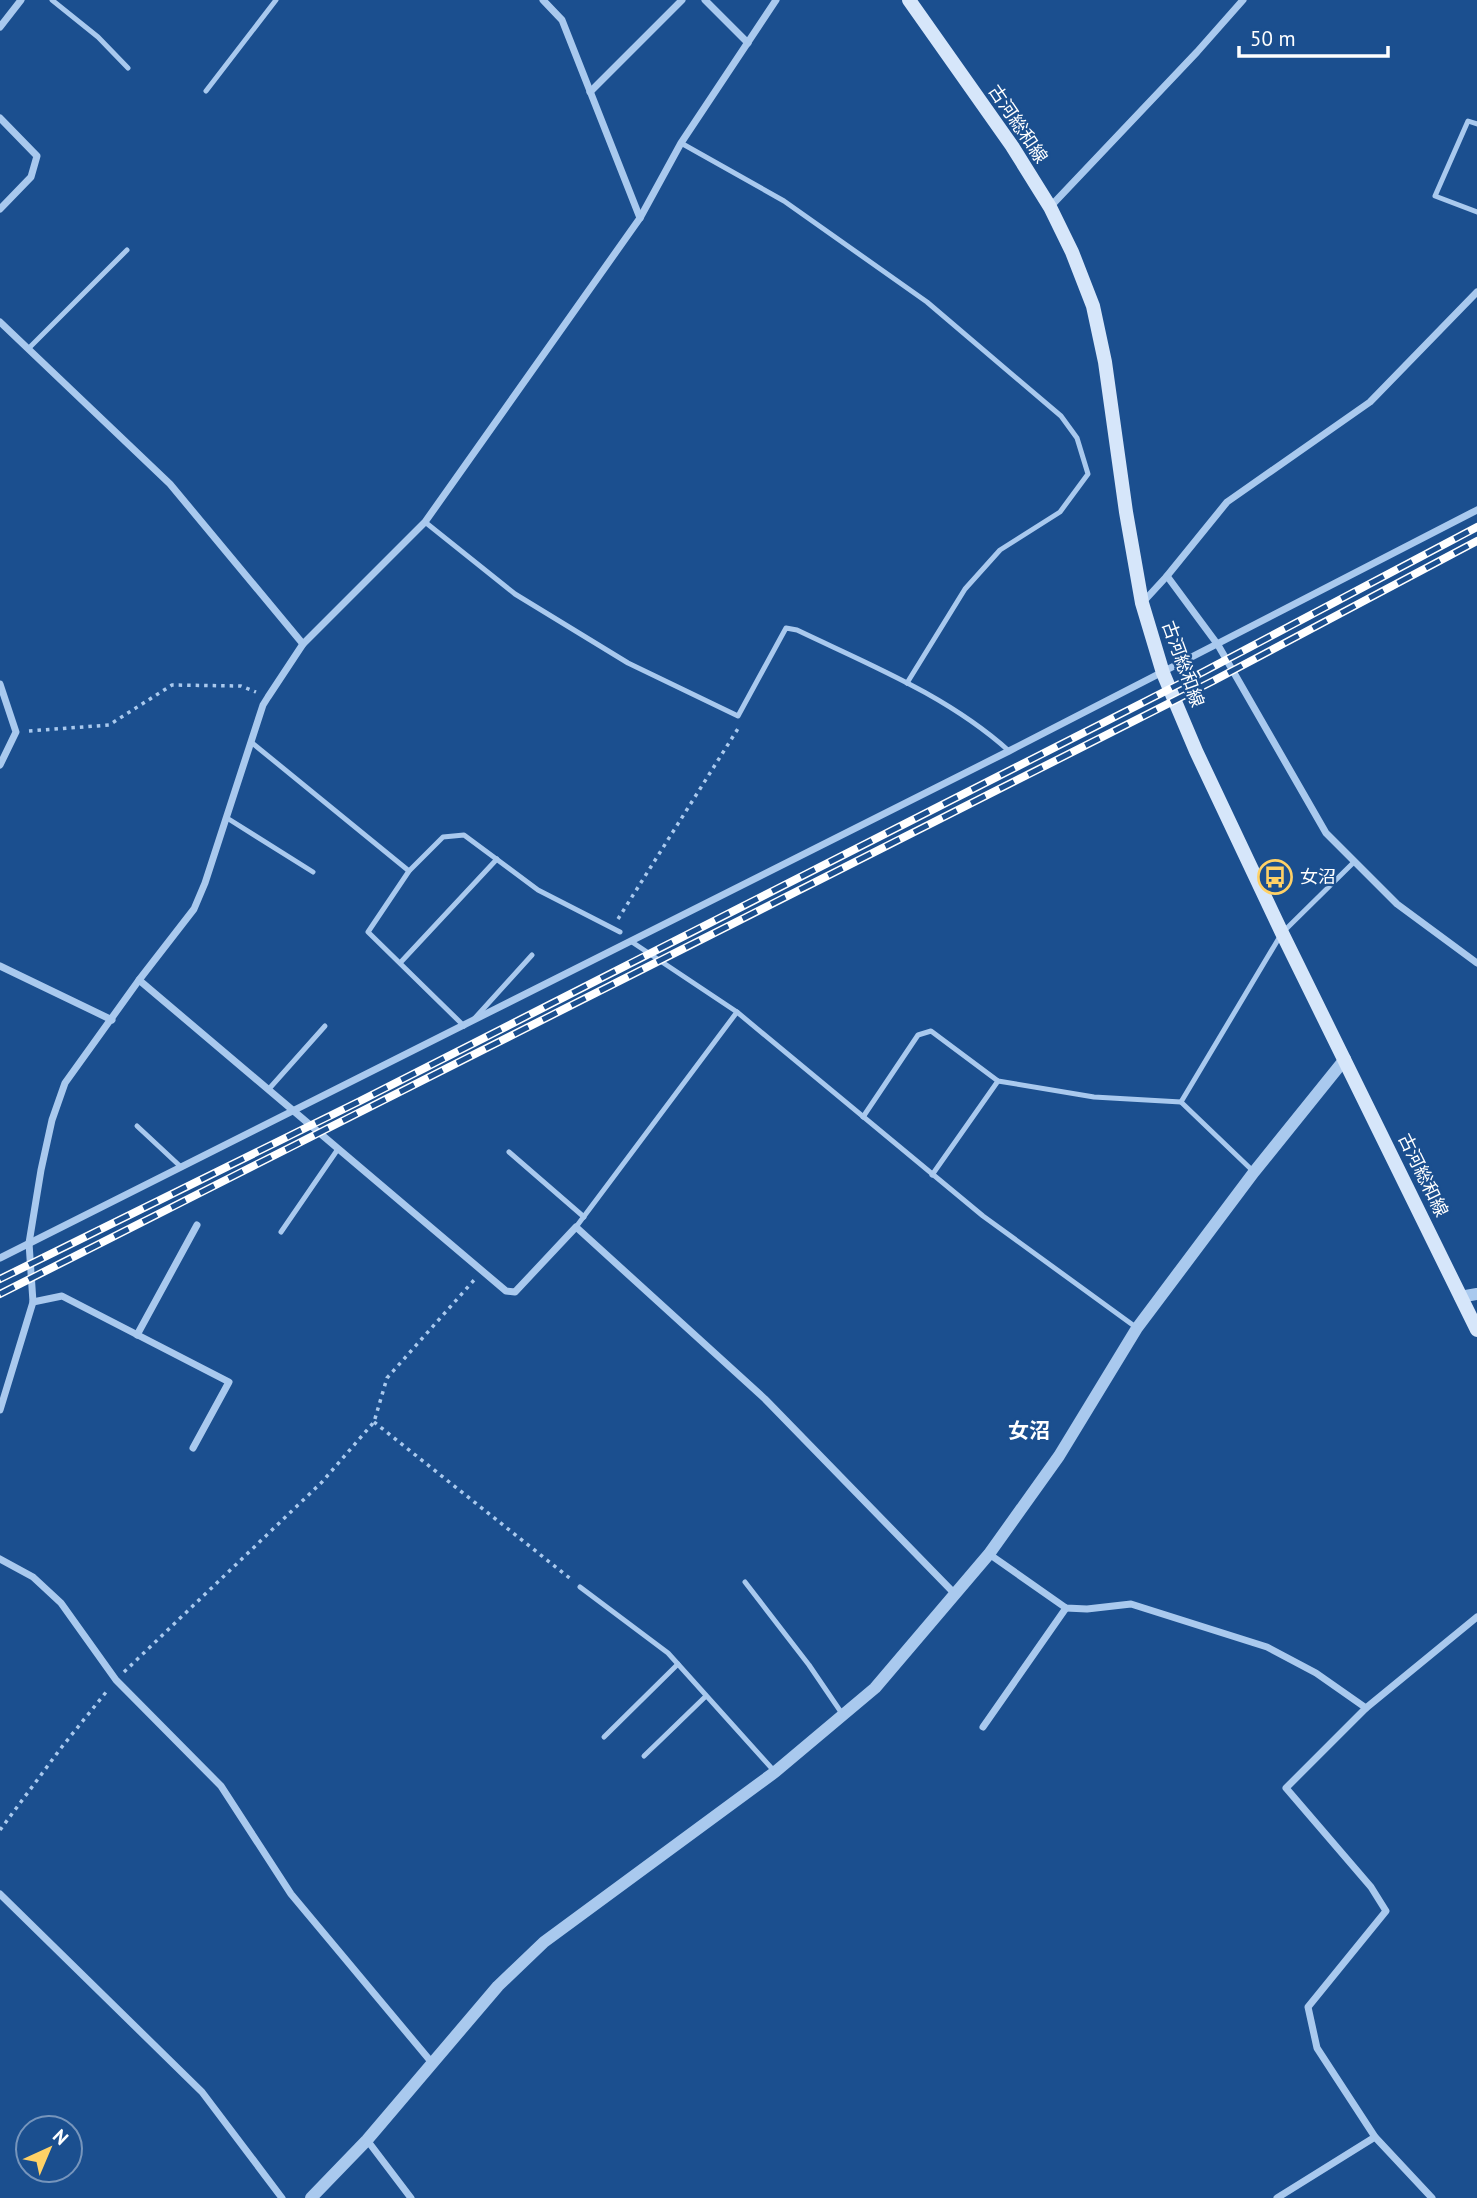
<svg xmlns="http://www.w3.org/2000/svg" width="1477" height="2198" viewBox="0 0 1477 2198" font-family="'PT Sans','Noto Sans JP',sans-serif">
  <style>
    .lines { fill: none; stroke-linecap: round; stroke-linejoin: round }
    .path { stroke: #a9c9ee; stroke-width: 3.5; stroke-dasharray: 3.5 5; stroke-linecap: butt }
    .service { stroke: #a9c9ee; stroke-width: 5 }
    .minor { stroke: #a9c9ee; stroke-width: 7 }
    .tertiary { stroke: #a9c9ee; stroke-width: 12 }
    .secondary { stroke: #d6e6fa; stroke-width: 14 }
    .rail-casing { stroke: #fff; stroke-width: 8 }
    .rail { stroke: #1b4f8f; stroke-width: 5; stroke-dasharray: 16; stroke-linecap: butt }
    .labels { text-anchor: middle; stroke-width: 5; stroke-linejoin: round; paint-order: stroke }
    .street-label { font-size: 18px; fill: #fff; stroke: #1b4f8f }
    .poi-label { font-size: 18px; fill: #fff; stroke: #1b4f8f; text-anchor: start }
    .quarter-label { font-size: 21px; font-weight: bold; fill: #fff; stroke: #1b4f8f }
  </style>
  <rect width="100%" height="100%" fill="#1b4f8f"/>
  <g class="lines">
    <!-- path -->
    <g class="path">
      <path d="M29,731L109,725L172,685L241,686L256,692"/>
      <path d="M618,919L739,727"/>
      <path d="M374,1422L572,1580"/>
      <path d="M124,1672L322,1482L374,1422L387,1378L475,1279"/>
      <path d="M0,1830L61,1748L107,1691"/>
    </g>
    <!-- service -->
    <g class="service">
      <path d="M52,0L98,37L128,68"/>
      <path d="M206,91L276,0"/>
      <path d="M1477,124L1468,121L1435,196L1477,212"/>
      <path d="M681,143L784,201L927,302L1061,416L1077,438L1088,474L1060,512L1000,550L965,589L907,683"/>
      <path d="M28,349L127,250"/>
      <path d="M425,522L515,594L628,663L738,716L786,628L797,630C870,665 948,696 1009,751"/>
      <path d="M251,742L409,871"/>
      <path d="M227,818L313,872"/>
      <path d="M632,942L737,1012L983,1216L1137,1328"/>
      <path d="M400,963L497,859"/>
      <path d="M475,1018L532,955"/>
      <path d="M464,1026L368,932L409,871L443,837L464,835L538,890L620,932"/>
      <path d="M268,1090L325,1026"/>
      <path d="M1181,1102L1282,933L1354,862"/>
      <path d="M863,1117L918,1035L931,1031L998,1081L1094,1097L1181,1102L1254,1172"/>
      <path d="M137,1126L181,1167"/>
      <path d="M509,1152L584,1217"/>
      <path d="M932,1175L998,1081"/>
      <path d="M576,1227L737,1012"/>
      <path d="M281,1232L338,1149"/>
      <path d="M745,1582L809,1665L843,1715"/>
      <path d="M580,1587L668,1653L775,1772"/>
      <path d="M604,1737L678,1664"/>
      <path d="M644,1756L706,1696"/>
    </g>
    <!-- minor -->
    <g class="minor">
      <path d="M543,0L562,20L640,218"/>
      <path d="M705,0L748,43"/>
      <path d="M0,27L21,0"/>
      <path d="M590,92L682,0"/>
      <path d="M0,118L37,156L31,177L0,209"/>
      <path d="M1050,207L1197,52L1243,0"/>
      <path d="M0,322L170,484L303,644"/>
      <path d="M1167,576L1218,645L1326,833L1397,904L1477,963"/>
      <path d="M1144,601L1167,576L1227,502L1370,402L1477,292"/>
      <path d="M0,684L16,732L0,765"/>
      <path d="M0,966L112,1020"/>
      <path d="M139,980L506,1291L515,1292L576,1227L765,1399L954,1593"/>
      <path d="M0,1258L1009,751L1477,510"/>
      <path d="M33,1302L62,1296L229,1382L193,1448"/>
      <path d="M137,1335L197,1225"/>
      <path d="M0,1410L33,1302L29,1243L41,1170L52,1120L65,1083L139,980L194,909L205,883L263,705L268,697L303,644L425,522L640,218L681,143L776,0"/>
      <path d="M989,1554L1066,1608L1087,1609L1131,1604L1267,1647L1316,1673L1366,1708"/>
      <path d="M0,1559L33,1577L61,1603L116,1680L221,1786L291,1894L433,2064"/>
      <path d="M983,1727L1066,1608"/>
      <path d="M0,1894L202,2092L282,2198"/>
      <path d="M367,2140L411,2198"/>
      <path d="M1277,2198L1375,2137"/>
      <path d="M1432,2198L1375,2137L1317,2048L1308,2007L1386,1911L1371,1887L1286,1788L1366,1708L1477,1617"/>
    </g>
    <!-- tertiary -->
    <g class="tertiary">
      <path d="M1460,1297L1477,1294"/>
      <path d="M311,2198L367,2140L498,1986L544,1942L775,1772L875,1688L989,1554L1059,1456L1137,1328L1254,1172L1345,1059"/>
    </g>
    <!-- secondary -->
    <path class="secondary" d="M909,0L1012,146L1050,207L1072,252L1093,306L1105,362L1126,512L1142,603L1163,673L1196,751L1282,933L1477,1330"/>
    <!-- rail casing -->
    <g class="rail-casing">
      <g id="rail">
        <path d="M0,1279L360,1101L1203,672L1477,527"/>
        <path d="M0,1294L1213,681L1477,541"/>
      </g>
    </g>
    <!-- rail -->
    <use href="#rail" class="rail"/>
  </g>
  <!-- icons -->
  <defs>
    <g id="bus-ring" transform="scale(1.75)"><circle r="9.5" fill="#1b4f8f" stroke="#ffd166" stroke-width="1.5"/><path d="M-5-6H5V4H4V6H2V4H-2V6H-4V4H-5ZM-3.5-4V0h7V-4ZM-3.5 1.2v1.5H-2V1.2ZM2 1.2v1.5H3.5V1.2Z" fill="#ffd166"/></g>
  </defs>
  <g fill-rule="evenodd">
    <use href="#bus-ring" x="1275" y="877"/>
  </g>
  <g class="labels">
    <!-- street labels -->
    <g class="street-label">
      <text transform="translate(1018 124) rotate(56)" y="6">古河総和線</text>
      <text transform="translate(1183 664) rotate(70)" y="6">古河総和線</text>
      <text transform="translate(1423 1175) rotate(64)" y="6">古河総和線</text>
    </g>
    <!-- poi labels -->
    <g class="poi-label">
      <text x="1300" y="883">女沼</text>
    </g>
    <!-- quarter labels -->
    <g class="quarter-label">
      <text x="1029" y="1438">女沼</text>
    </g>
  </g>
  <!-- north arrow -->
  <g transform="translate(49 2149) rotate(44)"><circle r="33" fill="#1b4f8f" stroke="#7695bc" stroke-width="2"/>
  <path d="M0-5L12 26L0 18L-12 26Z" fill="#ffd166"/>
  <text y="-10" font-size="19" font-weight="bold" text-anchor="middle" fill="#ffffff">N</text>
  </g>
  <!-- scale -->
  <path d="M1239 46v10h149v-10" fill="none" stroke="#ffffff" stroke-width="3.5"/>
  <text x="1250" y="46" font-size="21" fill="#ffffff" stroke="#1b4f8f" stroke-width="5" paint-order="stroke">50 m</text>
</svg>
